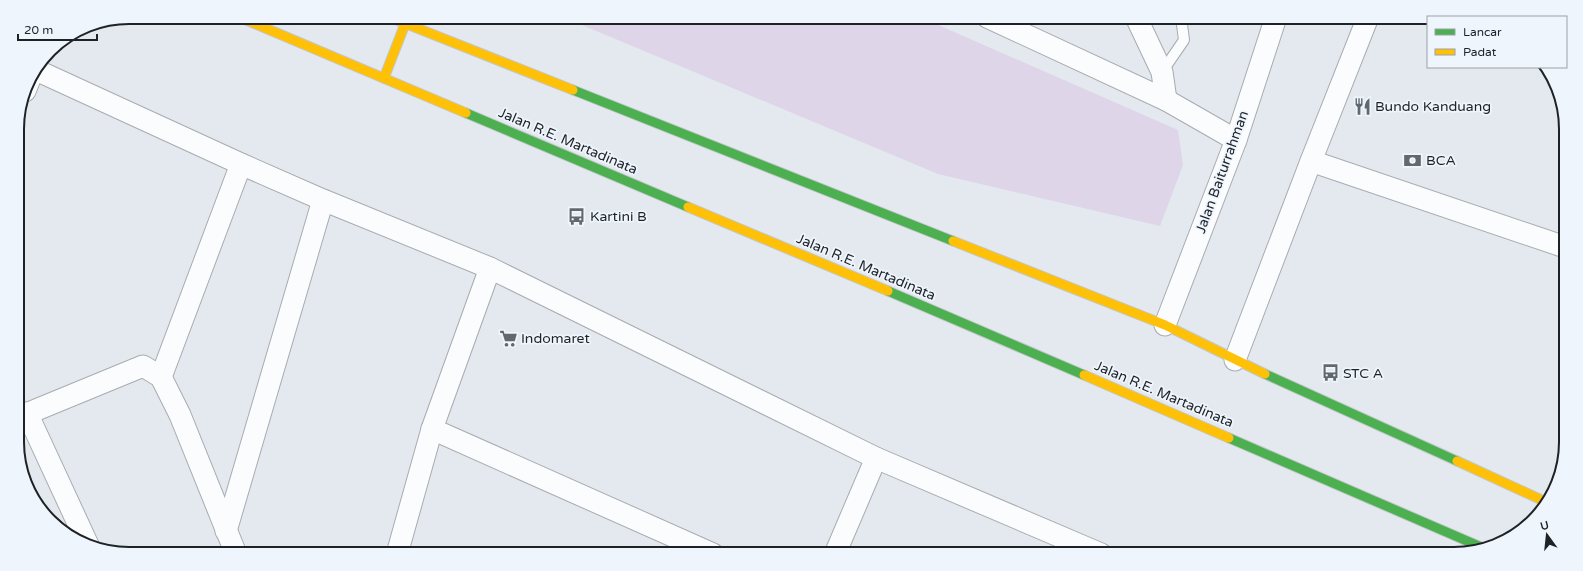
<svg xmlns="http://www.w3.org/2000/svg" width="1583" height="571" font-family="'Varela Round',sans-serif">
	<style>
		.green { fill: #ded5e9 }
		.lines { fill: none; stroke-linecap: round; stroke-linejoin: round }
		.lane-casing { stroke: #a8acb1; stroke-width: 12 }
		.street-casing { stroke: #a8acb1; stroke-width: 23 }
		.fast-casing { stroke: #c3c7ca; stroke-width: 11 }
		.slow-casing { stroke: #c3c7ca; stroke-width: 11 }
		.lane { stroke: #fbfcfd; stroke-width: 10 }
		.street { stroke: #fbfcfd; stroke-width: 21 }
		.fast { stroke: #4caf50; stroke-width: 9 }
		.slow { stroke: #ffc107; stroke-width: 9 }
		.labels { text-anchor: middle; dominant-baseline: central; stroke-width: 3.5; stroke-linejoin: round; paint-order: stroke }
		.poi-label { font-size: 14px; fill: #1e2227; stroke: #eef5fc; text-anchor: start }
		.street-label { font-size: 14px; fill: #1e2227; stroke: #eef5fc }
		.rim { fill: none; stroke: #1e2227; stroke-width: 2 }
	</style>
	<rect width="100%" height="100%" fill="#e3e9ef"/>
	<path class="green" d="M563,17H920L1178,130L1183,165L1160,226L938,174Z"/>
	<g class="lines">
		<defs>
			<path id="lane" d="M1162,72L1184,40L1181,17"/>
			<g id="street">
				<path d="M987,17L1166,100L1236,140"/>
				<path d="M1136,17L1162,72L1166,100"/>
				<path d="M36,70L241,164L323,200L490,268L876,458L1101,554"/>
				<path d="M25,91L31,76"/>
				<path d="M1311,161L1565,247"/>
				<path d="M1165,325L1236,140L1276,17"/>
				<path d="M1235,360L1311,161L1368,17"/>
				<path d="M161,377L241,164"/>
				<path d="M27,413L88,545"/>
				<path d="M19,417L143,366L161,377L180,415L236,554"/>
				<path d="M432,429L713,554"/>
				<path d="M226,531L323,200"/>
				<path d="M397,554L432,429L490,268"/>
				<path d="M835,554L876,458"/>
			</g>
			<g id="fast">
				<path d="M573,90L953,241"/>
				<path d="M466,113L688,207"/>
				<path d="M888,291L1084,375"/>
				<path d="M1265,374L1457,461"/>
				<path d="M1229,438L1481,547"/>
			</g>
			<g id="slow">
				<path d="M239,17L466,113"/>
				<path d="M389,17L573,90"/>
				<path d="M384,78L405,24"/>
				<path d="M688,207L888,291"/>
				<path d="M953,241L1165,325L1265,374"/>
				<path d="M1084,375L1229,438"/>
				<path d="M1457,461L1544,501"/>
			</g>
		</defs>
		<use href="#lane" class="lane-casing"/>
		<use href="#street" class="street-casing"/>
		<use href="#fast" class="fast-casing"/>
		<use href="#slow" class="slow-casing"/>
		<use href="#lane" class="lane"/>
		<use href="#street" class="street"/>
		<use href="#fast" class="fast"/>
		<use href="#slow" class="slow"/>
	</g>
	<defs>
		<symbol id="restaurant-bare" viewBox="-9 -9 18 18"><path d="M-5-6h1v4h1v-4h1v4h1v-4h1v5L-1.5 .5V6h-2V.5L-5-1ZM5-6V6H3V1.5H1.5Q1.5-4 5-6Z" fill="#63686d" stroke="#eef5fc" stroke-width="2.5" paint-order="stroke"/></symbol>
		<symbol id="bank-bare" viewBox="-9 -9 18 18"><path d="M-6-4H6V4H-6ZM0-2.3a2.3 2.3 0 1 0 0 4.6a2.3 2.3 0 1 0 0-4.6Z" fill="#63686d" stroke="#eef5fc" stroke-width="2.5" paint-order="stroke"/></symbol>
		<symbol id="bus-bare" viewBox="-9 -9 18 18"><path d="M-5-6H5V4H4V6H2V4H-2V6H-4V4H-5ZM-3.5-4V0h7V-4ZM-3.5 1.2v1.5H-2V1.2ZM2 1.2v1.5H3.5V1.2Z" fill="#63686d" stroke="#eef5fc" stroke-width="2.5" paint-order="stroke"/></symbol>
		<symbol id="supermarket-bare" viewBox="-9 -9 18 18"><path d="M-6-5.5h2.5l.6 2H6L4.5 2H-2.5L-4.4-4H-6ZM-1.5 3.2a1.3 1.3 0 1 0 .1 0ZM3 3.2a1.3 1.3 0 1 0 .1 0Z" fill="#63686d" stroke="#eef5fc" stroke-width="2.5" paint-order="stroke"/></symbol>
	</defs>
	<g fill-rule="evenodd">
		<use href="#restaurant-bare" x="1350" y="94" width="25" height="25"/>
		<use href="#bank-bare" x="1400" y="148" width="25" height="25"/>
		<use href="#bus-bare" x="564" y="204" width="25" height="25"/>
		<use href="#supermarket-bare" x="496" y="326" width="25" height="25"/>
		<use href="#bus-bare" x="1318" y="360" width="25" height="25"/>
	</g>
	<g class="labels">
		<g class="poi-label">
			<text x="1375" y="106">Bundo Kanduang</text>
			<text x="1426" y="160">BCA</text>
			<text x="590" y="216">Kartini B</text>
			<text x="521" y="338">Indomaret</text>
			<text x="1343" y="373">STC A</text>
		</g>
		<g class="street-label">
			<text transform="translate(568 141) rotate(23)">Jalan R.E. Martadinata</text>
			<text transform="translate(1222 172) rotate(-70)">Jalan Baiturrahman</text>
			<text transform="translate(866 267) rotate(23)">Jalan R.E. Martadinata</text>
			<text transform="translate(1164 394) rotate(23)">Jalan R.E. Martadinata</text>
		</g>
	</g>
	<path d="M0 0H1583V571H0ZM129 24H1454A105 105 0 0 1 1559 129V442A105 105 0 0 1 1454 547H129A105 105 0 0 1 24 442V129A105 105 0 0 1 129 24Z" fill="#eef5fc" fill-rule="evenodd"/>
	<path class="rim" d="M129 24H1454A105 105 0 0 1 1559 129V442A105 105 0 0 1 1454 547H129A105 105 0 0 1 24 442V129A105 105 0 0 1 129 24Z"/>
	<rect x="1427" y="16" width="140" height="52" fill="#eef5fc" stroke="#9ba1a7"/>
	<rect x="1435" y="29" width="20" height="6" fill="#4caf50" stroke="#9ba1a7"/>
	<text x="1463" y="36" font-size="12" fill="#1e2227">Lancar</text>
	<rect x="1435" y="49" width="20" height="6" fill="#ffc107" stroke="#9ba1a7"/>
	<text x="1463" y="56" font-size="12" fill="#1e2227">Padat</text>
	<g transform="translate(1547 535) rotate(345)" stroke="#eef5fc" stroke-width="3" paint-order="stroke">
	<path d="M0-3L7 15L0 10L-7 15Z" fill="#1e2227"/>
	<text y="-6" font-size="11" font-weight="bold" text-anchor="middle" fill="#1e2227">U</text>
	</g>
	<path d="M18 34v6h79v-6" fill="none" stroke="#1e2227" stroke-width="2"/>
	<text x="24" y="34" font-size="12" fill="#1e2227" stroke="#eef5fc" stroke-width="3" paint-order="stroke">20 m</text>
</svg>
